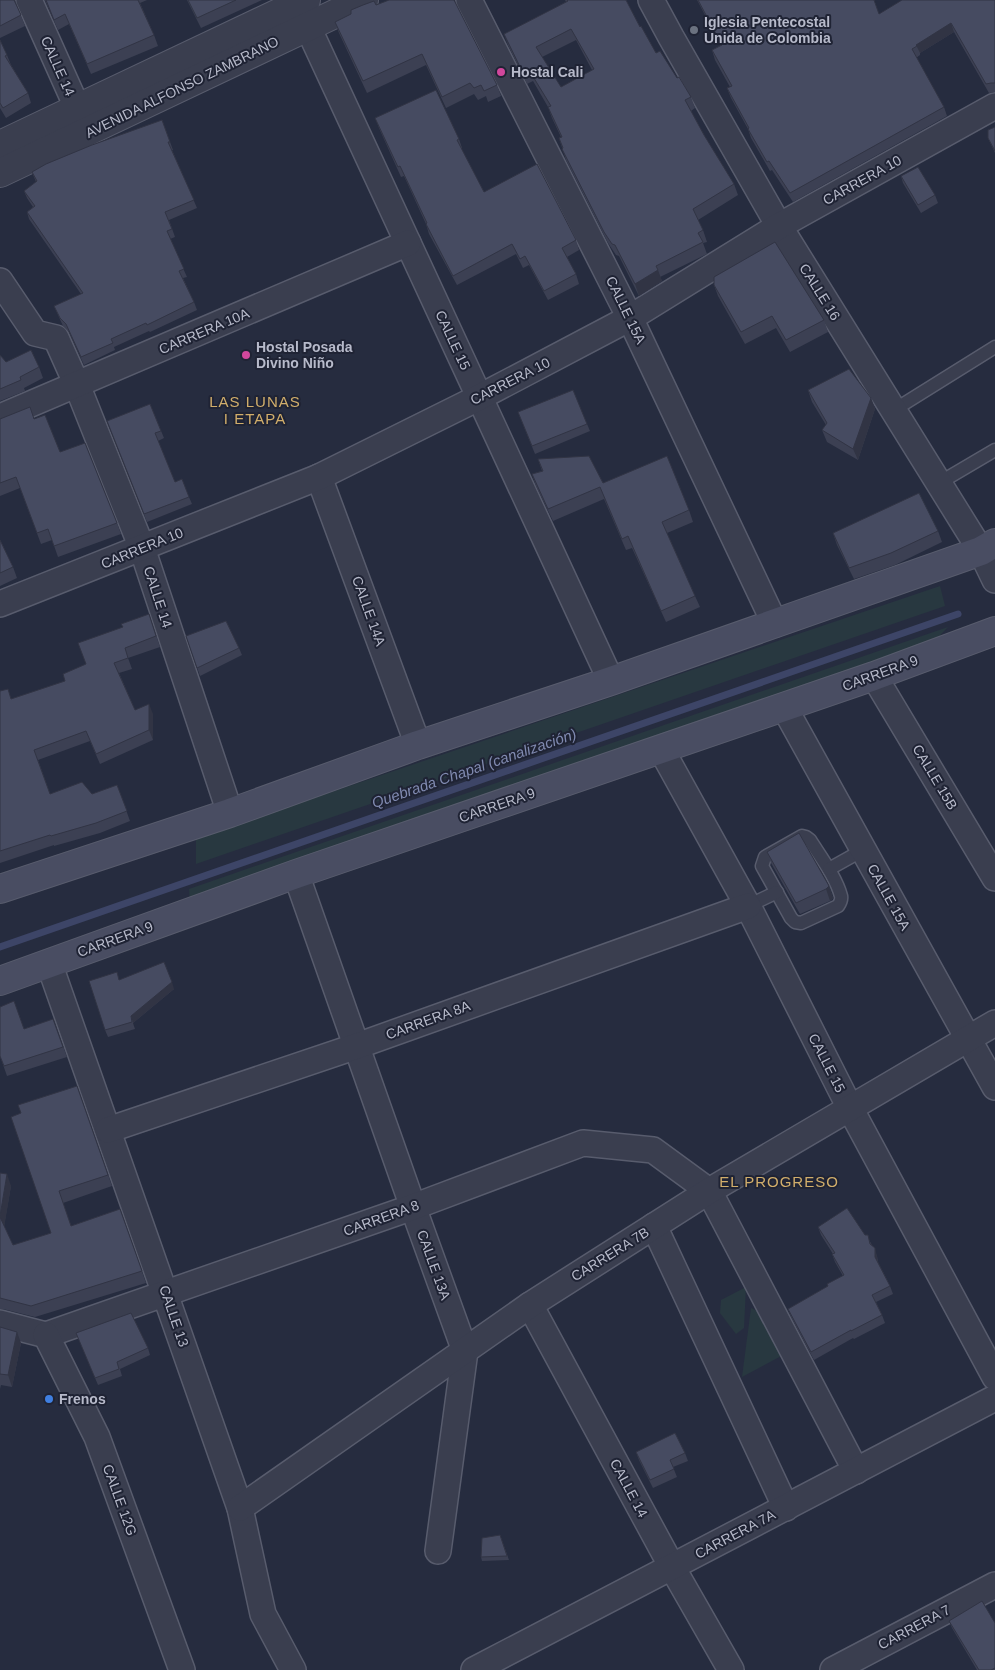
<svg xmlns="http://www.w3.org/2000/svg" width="995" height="1670" font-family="Helvetica,sans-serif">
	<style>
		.green { fill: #283840 }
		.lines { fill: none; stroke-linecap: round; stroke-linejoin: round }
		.stream { stroke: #3d4567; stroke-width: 7 }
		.service-casing { stroke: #585c6d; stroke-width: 15 }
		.minor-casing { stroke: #585c6d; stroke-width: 28 }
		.tertiary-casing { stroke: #585c6d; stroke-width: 30 }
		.secondary-casing { stroke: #585c6d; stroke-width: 30 }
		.service { stroke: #3a3e4f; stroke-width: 12 }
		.minor { stroke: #3a3e4f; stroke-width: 25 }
		.tertiary { stroke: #3a3e4f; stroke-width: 28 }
		.secondary { stroke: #494d62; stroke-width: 28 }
		.wall { fill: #3c4053; fill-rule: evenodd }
		.shaded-wall { fill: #313444 }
		.building { fill: #464b61; stroke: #313444; fill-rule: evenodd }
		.worship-dot { fill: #6b7280; stroke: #1f2334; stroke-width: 2 }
		.hotel-dot { fill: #d1479c; stroke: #1f2334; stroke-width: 2 }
		.shop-dot { fill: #3f7fe0; stroke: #1f2334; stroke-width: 2 }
		.labels { text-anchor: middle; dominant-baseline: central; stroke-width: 4; stroke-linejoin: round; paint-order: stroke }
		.poi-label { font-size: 14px; font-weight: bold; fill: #b7baca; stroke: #1f2334; text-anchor: start }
		.street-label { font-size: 14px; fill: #b7baca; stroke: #1f2334 }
		.neighbourhood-label { font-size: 15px; letter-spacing: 1px; fill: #d1ae6b; stroke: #1f2334 }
		.water-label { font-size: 15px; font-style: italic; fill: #808ab0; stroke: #1f2334 }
	</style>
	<rect width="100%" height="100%" fill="#262c3f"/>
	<g class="green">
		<path d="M940,586L945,606L196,864V838Z"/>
		<path d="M948,627L929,647L190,906L189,889Z"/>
		<path d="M746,1287L744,1328L736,1334L720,1313L721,1300Z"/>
		<path d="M751,1308L759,1312L785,1354L742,1377Z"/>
	</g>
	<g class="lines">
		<path class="stream" d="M0,947L958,614"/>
		<defs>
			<g id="service">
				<path d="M894,410L995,347"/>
				<path d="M939,483L995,450"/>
				<path d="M802,836L806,837L810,840C820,856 836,877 841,896C842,900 840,903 838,906L801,923L795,922L791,918L762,866L765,857Z"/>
				<path d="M829,869L863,850"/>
				<path d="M748,906L777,892"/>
			</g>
			<g id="minor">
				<path d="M29,0L85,125"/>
				<path d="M469,0L630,318L775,624"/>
				<path d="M651,0L671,37L779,226L981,551L995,580"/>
				<path d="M300,10L611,681"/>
				<path d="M0,281L35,333L56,338L77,385L142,548L230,813"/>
				<path d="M0,417L408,243"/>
				<path d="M319,477L418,745"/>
				<path d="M0,604L319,477L480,397L630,318L779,226L995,106"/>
				<path d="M874,676L995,878"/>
				<path d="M784,707L995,1087"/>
				<path d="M661,749L748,906L850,1108L995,1377"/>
				<path d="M296,874L413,1207L465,1351L438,1551"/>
				<path d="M49,963L240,1508L263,1614L293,1670"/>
				<path d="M108,1130L357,1046L748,906"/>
				<path d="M654,1226L786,1508"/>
				<path d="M530,1305L672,1567L731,1670"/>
				<path d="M0,1323L46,1335"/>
				<path d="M46,1335L413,1207L583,1143L653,1150L709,1191L856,1471"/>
				<path d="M46,1335L97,1437L182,1670"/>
				<path d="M240,1508L530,1305L709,1191L995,1023"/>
				<path d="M474,1670L995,1398"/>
				<path d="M833,1670L995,1585"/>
			</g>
			<g id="tertiary">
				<path d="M0,145L306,0"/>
				<path d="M0,173L364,0"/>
			</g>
			<g id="secondary">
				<path d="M0,889L230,813L418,745L611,681L981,551L995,543"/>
				<path d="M0,981L296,874L874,676L995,631"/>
			</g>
		</defs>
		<use href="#service" class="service-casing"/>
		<use href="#minor" class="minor-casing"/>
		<use href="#tertiary" class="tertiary-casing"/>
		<use href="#secondary" class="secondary-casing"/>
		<use href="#service" class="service"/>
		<use href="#minor" class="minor"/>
		<use href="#tertiary" class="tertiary"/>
		<use href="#secondary" class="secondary"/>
	</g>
	<g class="wall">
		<path d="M0,0H15L25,26L0,38Z"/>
		<path d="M45,0H147L140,3L154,35L158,46L91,74L69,24L58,30Z"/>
		<path d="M187,0H262L201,28Z"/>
		<path d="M565,0H626L640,27L656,53L691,97L695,108L691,111L704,135L734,184L738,195L698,220L703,230L707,242L703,243L707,254L660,277L662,281L639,296L619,256L616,255L608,243L566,160L559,138L561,137L552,118L548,107L533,81L527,84L508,45L504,34L566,2ZM576,40L592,70L561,87L542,57Z"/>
		<path d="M697,0H874L879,14L995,0V92L989,93L954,32L920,53V55L916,58L944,107L947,116L793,202L772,170L770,171L751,138L748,129L731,98L727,88L730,87L715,60L712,50L721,45Z"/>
		<path d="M376,5L497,85L501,96L488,102L486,96L478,100L474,94L446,108L426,65L367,93L339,33L335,22Z"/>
		<path d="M0,40L7,55L11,65L28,93L31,103L6,118L0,108Z"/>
		<path d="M375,118L459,139L462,148L461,149L484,192L576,240L579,250L567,257L576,274L579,284L548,300L529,265L523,268L516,254L457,285L429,234L426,224L404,176L401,177L379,128Z"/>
		<path d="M162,120L173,150H172L197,208L169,220L175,237L170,239L187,277L183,278L194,302L197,310L150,332L149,331L114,347L115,350L84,365L69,332L63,326L54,306L81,294L29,219L27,212L33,207L27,198L24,191L36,182L32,172Z"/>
		<path d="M995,127V153L988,138Z"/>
		<path d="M901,176L935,195L938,203L921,213L903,183Z"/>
		<path d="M714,285L824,320L828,332L790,352L776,328L745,344L718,296Z"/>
		<path d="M0,355L6,362L39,367L43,378L24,388L25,391L0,401Z"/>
		<path d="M808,390L871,398L875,409L858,460L827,442L822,430L826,425L812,402Z"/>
		<path d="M150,404L164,438L158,441L175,482L189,497L192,504L147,522L107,421Z"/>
		<path d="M518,412L587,424L590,431L535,454Z"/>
		<path d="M0,419H35L60,452L117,523L121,534L58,557L52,540L41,544L20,488L0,496Z"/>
		<path d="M538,459L603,483L689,510L693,522L667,533L695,596L700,607L666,622L632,548L626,550L604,499L553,521L536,486L532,474L542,471Z"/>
		<path d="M938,531L942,542L895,565L854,579L837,545L833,533Z"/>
		<path d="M0,540L13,567L17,578L0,586Z"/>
		<path d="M149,614L160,647L128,658L132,669L119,673L135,710L153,714V740L100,764L90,741L38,760L50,794H92L117,785L130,821L100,833L54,846V845L0,863V691L12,699L65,681L86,664L123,627Z"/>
		<path d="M186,636L239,648L242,655L200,676Z"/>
		<path d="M767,852L829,886L833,898L830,901L800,914L771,863Z"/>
		<path d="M120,980L174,989L133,1023L135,1029L108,1037L105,1030Z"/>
		<path d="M53,1019L67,1057L7,1076L0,1056L24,1029Z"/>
		<path d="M77,1086L112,1186L63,1203L71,1226L120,1209L146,1283L35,1317L3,1309H0V1173L11,1186L4,1226L13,1245L51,1233L21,1113Z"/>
		<path d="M818,1227L865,1235L871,1243L872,1246L877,1256L878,1262L890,1286L893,1294L876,1302L882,1315L885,1323L854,1339L853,1338L814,1360L791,1317L788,1309L828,1286L843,1276L835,1262L832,1254H833L821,1235Z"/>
		<path d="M0,1327L21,1343L12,1387L1,1385L0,1389Z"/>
		<path d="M79,1340L148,1348L150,1355L120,1369L122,1376L98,1385Z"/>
		<path d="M636,1452L685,1453L688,1461L673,1467L677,1477L653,1488L639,1460Z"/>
		<path d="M500,1535L509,1560L482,1561L481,1557Z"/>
		<path d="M949,1621L995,1623V1670H977L952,1628Z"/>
	</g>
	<g class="shaded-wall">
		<path d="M951,23L954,32L920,53L916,45Z"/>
		<path d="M658,270L662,281L639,296L635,284Z"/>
		<path d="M871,398L875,409L858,460L853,449Z"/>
		<path d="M149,704L153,714V740L149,730Z"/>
		<path d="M829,886L833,898L830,901L826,889Z"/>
		<path d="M172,982L174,989L133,1023L135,1029L131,1016Z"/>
		<path d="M7,1174L11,1186L4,1228L0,1217Z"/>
		<path d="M875,1248L877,1256L878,1265L875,1257Z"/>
		<path d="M17,1332L21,1343L12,1387L8,1375Z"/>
	</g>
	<g class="building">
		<path d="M0,0H14L21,15L0,26Z"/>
		<path d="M46,0H138L154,35L87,64L65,14L54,20Z"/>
		<path d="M188,0H236L197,18Z"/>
		<path d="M389,0H454L497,85L484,91L481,85L474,88L470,83L442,97L422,54L363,81L335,22L351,14V10L363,5L374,1L376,5Z"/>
		<path d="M567,0H626L640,27L641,26L656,53L660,51L677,78L679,77L691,97L685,100L704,135L734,184L693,209L703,230L698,233L703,242L656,266L658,270L635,284L615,245L612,244L604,232L562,149L563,148L559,138L562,137L548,107L551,106L529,70L523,73L504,34L568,1ZM571,29L594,69L561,87L536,47Z"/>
		<path d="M698,0H874L879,14L902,0H995V83H991L986,84L951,23L916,45L917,46L912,49L944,107L790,193L769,161L767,162L748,129L749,128L727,88L732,86L712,50L722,45Z"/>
		<path d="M0,40L7,55L5,56L28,93L3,108L0,103Z"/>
		<path d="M436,90L459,139L457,140L484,192L537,164L576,240L562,248L576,274L544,291L525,256L520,259L512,244L453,276L426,224L427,223L400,166L398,167L375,118Z"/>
		<path d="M162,120L170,142H168L194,200L165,212L172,229L167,231L184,269L179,271L194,302L147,325L146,323L111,339L113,343L81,357L66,324L60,318L54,306L83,293L27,212L35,206L24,191L37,181L32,172L46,164L92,145Z"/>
		<path d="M995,127V151L988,138V130Z"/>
		<path d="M918,167L935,195L918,205L901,176Z"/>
		<path d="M775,242L824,320L786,340L772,316L741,332L714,285V277Z"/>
		<path d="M31,350L39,367L20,377L21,380L0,389V355L6,362Z"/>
		<path d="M849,369L871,398L853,449L822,430L827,423L808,390Z"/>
		<path d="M573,390L587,424L532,446L518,412Z"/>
		<path d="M150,404L161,431L155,433L175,482L182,479L189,497L144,514L107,421Z"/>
		<path d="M30,407L34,419L45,415L60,452L85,443L117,523L54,546L48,529L37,533L16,477L0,483V419Z"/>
		<path d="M589,456L603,483L667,456L689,510L662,522L695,596L661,611L628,536L622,539L600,487L548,509L532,474L543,471L538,459Z"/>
		<path d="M919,493L938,531L891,553L849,568L833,533Z"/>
		<path d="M0,540L13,567L0,573Z"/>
		<path d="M149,614L156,636L125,648L128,658L114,663L135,710L149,704V730L96,754L86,731L34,750L50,794L82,782L92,794L117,785L127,811L96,823L51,836L50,835L0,851V691L8,689L11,699L65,681L63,674L86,664L78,643L123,627L121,624Z"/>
		<path d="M226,621L239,648L197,668L186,636Z"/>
		<path d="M799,833L829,886L826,889L796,903L767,852Z"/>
		<path d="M164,962L172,982L131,1016L132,1022L105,1030L89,981L117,972L119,980Z"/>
		<path d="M14,1001L24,1029L53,1019L63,1047L4,1066L0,1056V1007Z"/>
		<path d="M77,1086L108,1175L59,1191L71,1226L120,1209L142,1271L31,1306L0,1298V1217L13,1245L51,1233L11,1117L21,1113L18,1105Z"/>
		<path d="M0,1173L7,1174L0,1216Z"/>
		<path d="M847,1208L865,1235H868L870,1244L875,1248V1257L890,1286L872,1295L882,1315L851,1331V1330L811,1352L788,1309L828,1286L827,1284L844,1275L832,1254L835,1253L818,1227Z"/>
		<path d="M131,1313L148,1348L117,1362L119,1369L95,1378L76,1333Z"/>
		<path d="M0,1327L17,1332L8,1375L0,1374Z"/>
		<path d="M675,1433L685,1453L670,1460L674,1469L650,1480L636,1452Z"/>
		<path d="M500,1535L507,1556L481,1557L482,1538Z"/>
		<path d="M982,1601L995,1623V1668L991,1670H979L949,1621Z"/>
	</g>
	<circle class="worship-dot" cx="694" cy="30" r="5"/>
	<g class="hotel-dot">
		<circle cx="501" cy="72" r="5"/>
		<circle cx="246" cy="355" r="5"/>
	</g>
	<circle class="shop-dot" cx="49" cy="1399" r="5"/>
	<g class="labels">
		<g class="poi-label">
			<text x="704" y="22">Iglesia Pentecostal<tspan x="704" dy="16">Unida de Colombia</tspan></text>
			<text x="511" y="72">Hostal Cali</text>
			<text x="256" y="347">Hostal Posada<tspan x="256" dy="16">Divino Niño</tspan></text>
			<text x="59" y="1399">Frenos</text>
		</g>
		<g class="street-label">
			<text transform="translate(58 66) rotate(66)">CALLE 14</text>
			<text transform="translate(182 87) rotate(-26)">AVENIDA ALFONSO ZAMBRANO</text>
			<text transform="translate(862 180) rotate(-29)">CARRERA 10</text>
			<text transform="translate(820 292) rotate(58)">CALLE 16</text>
			<text transform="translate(626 310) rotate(64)">CALLE 15A</text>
			<text transform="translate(204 331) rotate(-23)">CARRERA 10A</text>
			<text transform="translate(453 340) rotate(65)">CALLE 15</text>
			<text transform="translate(510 381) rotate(-27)">CARRERA 10</text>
			<text transform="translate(142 548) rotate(-22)">CARRERA 10</text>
			<text transform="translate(158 597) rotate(72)">CALLE 14</text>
			<text transform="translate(369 611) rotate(70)">CALLE 14A</text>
			<text transform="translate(880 673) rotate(-20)">CARRERA 9</text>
			<text transform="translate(935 777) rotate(59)">CALLE 15B</text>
			<text transform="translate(497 805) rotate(-19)">CARRERA 9</text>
			<text transform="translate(889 897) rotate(61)">CALLE 15A</text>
			<text transform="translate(115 939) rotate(-20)">CARRERA 9</text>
			<text transform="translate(428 1020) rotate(-20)">CARRERA 8A</text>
			<text transform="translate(827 1063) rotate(63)">CALLE 15</text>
			<text transform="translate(381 1218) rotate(-20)">CARRERA 8</text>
			<text transform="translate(610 1254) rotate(-32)">CARRERA 7B</text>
			<text transform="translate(434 1265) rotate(70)">CALLE 13A</text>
			<text transform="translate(174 1316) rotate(71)">CALLE 13</text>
			<text transform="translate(629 1488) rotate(62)">CALLE 14</text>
			<text transform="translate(120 1500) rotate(70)">CALLE 12G</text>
			<text transform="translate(735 1534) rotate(-28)">CARRERA 7A</text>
			<text transform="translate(914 1627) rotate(-28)">CARRERA 7</text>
		</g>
		<g class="neighbourhood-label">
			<text x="255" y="401">LAS LUNAS<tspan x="255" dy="17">I ETAPA</tspan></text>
			<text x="779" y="1181">EL PROGRESO</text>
		</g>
		<g class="water-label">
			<text transform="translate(474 768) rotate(-19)">Quebrada Chapal (canalización)</text>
		</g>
	</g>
</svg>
